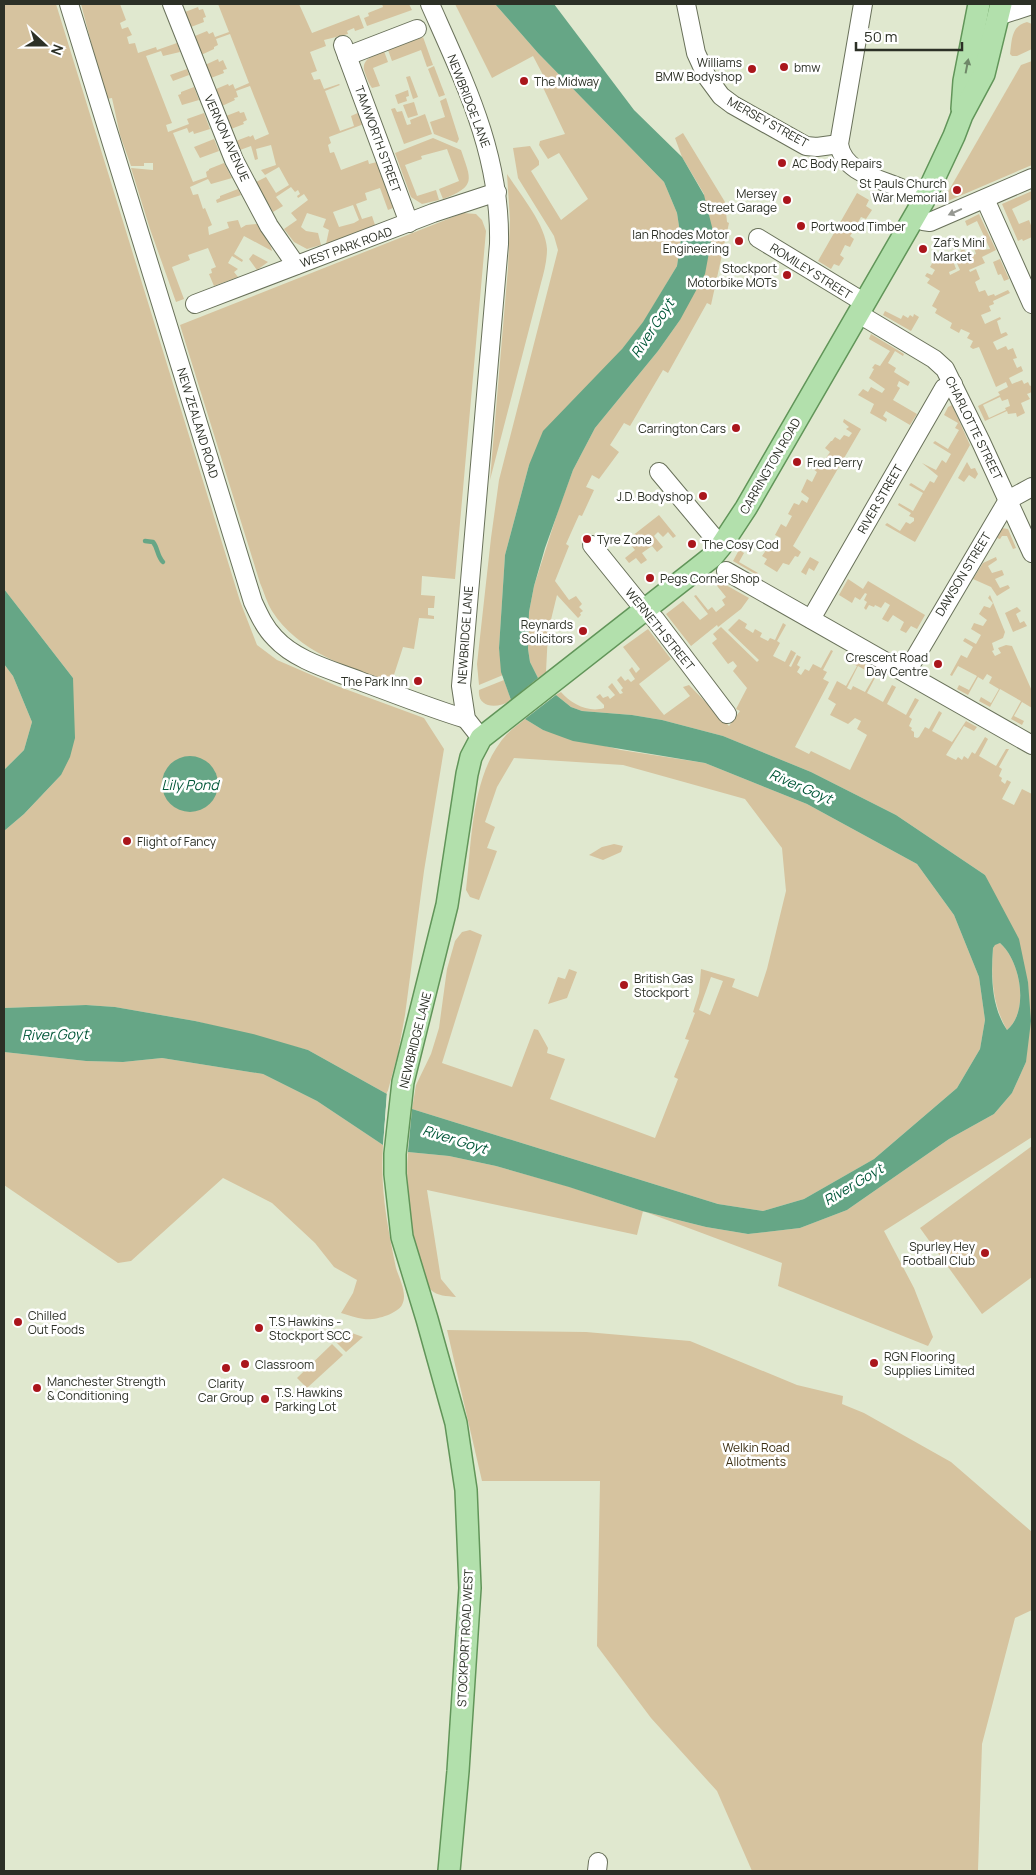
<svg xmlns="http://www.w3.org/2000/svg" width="1036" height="1875" font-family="Manrope,sans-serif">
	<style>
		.green { fill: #d6c39f; fill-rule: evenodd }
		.water { fill: #66a686; fill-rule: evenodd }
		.pier { fill: #e0e8cf }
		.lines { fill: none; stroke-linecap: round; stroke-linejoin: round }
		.stream { stroke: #66a686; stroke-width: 4.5 }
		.minor-casing { stroke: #69715a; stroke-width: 20 }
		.major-casing { stroke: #619559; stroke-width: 24 }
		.minor { stroke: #fff; stroke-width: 18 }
		.major { stroke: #b2e0ac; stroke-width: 21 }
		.oneway { fill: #6f8869 }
		.oneway2 { fill: #969892 }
		.poi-dot { fill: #aa161c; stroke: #fff; stroke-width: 2 }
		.labels { text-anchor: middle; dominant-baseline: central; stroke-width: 5; stroke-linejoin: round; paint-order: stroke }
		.poi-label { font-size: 12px; fill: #2c3026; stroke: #fff; text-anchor: start }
		.street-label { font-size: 12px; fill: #2c3026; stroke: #fff }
		.park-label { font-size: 12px; fill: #3a2e13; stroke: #fff }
		.water-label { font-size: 14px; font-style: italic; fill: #005738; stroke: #fff }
	</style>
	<rect width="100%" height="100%" fill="#e0e8cf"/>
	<g class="green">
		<path d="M4,4H56L240,601L257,645L277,660L337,686L424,718L444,749L424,871L405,1015L398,1053L387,1094L308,1050L195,1021L115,1007L86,1005L4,1008V831L24,814L61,775L73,678L4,589Z"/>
		<path d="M81,4H120L126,20L120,23L122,29L128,27L132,35L127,37L129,44L135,43L138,53L156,47L157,50L177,43L180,52L163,56L161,51L146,56L172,123L166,125L168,132L189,124L187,119L204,113L210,129L194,134L193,131L189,133L187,128L173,133L193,182L207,177L206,172L209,170V169L224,163L232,178L211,184L208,179L190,187L193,195L198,194L203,209L205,208L212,225L208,227L209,235L229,228L227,222L238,220L241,228L246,225L257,224L271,247L272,251L244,236L234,254L243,260L242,262L232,256L228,263L238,269L234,272L238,277L214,286L209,274L212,273L211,269L216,267L208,248L188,255L190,260L172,267L184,299L176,302L150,229L131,168L153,170V163H144V166H131L120,135L112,98L106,99Z"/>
		<path d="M218,4H299L312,33L359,15L364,28L355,31L354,28L347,31L348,34L324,40L326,46L310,52L317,71L311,73L314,80L320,79L324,89L339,84L340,85L325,91L340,131L354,126L351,116L360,112L364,124L329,137L331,143L328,145L330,153L334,152L341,170L368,160L369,164L377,162L393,208L388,210L380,188L365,193L367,200L356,204L362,219L372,216L375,225L326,244L329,230L323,227L326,219L307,213L301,227L306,231L318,233L321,245L307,249L294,242L284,229L297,220L291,213L308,200L304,194L298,198L297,196L300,194L298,190L295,192L291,187L276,197L283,206L273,212L256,182L266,177L276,193L289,185L279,167L265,175L261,170L276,165L271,145L256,149L258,159L255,160L251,146L240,150L236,141L249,136L250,137L253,135L255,140L269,134L250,86L236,91L238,97L234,98L235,100L222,106L216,89L228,84L229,86L233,84L235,89L249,83L230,34L216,39L218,45L214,47V49L201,55L195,36L207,31L209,34L213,32L215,37L229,32ZM353,205L359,220L354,223L339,227L333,212Z"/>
		<path d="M382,4H409L412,10L367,26L364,18L369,16L368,13L383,7Z"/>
		<path d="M455,4H495L538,53L664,182L677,213L681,239L677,266L643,323L529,465L505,555L499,648L503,675L479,685L477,664L491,538L499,480L558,250L554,236L518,178L513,148L530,146L539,161V165L531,171L561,220L588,199L559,153L548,159L539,145L540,141L565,134L539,79L543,75L533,56L492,78Z"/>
		<path d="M198,7L199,10L203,9L206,17L203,18L204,22L191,27L185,12Z"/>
		<path d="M1027,22L1032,24V49L1017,56H1012L1010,54C1012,40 1011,26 1027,22Z"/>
		<path d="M423,37L433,65L427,67L421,50L392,61L388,50Z"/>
		<path d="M384,51L388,62L373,68L380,86L372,88C369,84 367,79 365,73C360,59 373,56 384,51Z"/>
		<path d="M218,59L219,62L223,60L227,69L223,70L224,73L211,78L205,65Z"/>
		<path d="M1032,61V165L941,204L1021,65Z"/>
		<path d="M434,66L445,95L439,97L428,69Z"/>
		<path d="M187,69L189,75L173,81L170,75Z"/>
		<path d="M410,76L418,97L413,99L406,77Z"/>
		<path d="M194,87L199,100L182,105L178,95L181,94V92Z"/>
		<path d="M408,90L409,96L406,97L407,101L398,104L395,95Z"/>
		<path d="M446,98L459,139L457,143L434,134L430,122L445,117L440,101Z"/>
		<path d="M414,102L418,115L408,118L403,105Z"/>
		<path d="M395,108L397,112L402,111L407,125L411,124L410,120L425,114L432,134L404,144L391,109Z"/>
		<path d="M239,111L240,113L244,112L247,120L243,122L244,124L231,129L226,116Z"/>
		<path d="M683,133L725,202L727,222L729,223L711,305L707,303L668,373L663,370L630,426L624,423L610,445L619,452L599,479L592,475L586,487L594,490L582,516L579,515L566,544L569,546L555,581L569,600L576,596L582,604L579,607L583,611L580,613L581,615L578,618L557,595L548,632L546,672L538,678L530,662L528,649L529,612L534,586L559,508L573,470L595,428L658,351L680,320L704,194L682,157L675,138Z"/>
		<path d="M433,138L461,150C471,180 477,186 443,199L439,189L459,181L447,149L421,156L422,159L405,165L417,196L436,190L439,200L422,204L411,197L395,153Z"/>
		<path d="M214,139L219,151L200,158L194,147Z"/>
		<path d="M507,174C520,194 546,225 547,249C547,261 544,272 541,283L490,480L508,268L510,220Z"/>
		<path d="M238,189L241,195L217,203L216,200L220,198V196Z"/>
		<path d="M1032,191V199L1012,209L1019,224L1029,220L1032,228V237L1023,241L1022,239L1018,241L1002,204Z"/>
		<path d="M857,193L869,200L866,206L872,210L866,219L861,217L856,226L861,229L858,233L854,230L850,236L854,239L850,247L845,245L840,255L844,258L839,266L834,264L831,269L818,261Z"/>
		<path d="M463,213L476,214L482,220L486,231L455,579L422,576L421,595L435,596L434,608H428V615L434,616V619L419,618L414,649L403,647L391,684C348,667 298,652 272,611C267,603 264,592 260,583L180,325Z"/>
		<path d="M979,214L996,250L982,257L985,263L969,270L970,272L976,269L980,279L975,282L979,292L985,290L988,296L994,294L995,296L1008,290L1010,293L993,301L994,304L989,306L991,311L981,315L985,324L1000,317L1001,319L997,321L1001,334L1006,332L1008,335L993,342L997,350L1006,346L1008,350L1013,348L1017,358L1013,359L1017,368L1021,366L1023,371L1009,378L1012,384L1022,380L1024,384L1028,382L1030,386L1032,385L1031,389L1032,392L1027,394L1030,399L1021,403L1025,413L1017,417L1016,413L1008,414L1007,411L985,421L978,406L1000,395L998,392L1008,387L1006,382L996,387L979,347L973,349L970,347L973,341L967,338L970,333L961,329L959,333L950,328L952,323L935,313L937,309L932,306L940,291L927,283L930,279L925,276L927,273L932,275L935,270L930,267L934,260L944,256L946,261L952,258L956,269L949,272L950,275L960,270L955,259L960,257L958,252L964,249L968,257L976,254L973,245L978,244L982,250L990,249L977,221L967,226L965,221ZM1000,397L1002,401L1008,399L1010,406L1005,408L1006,410L989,418L983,405Z"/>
		<path d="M253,254L268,262L257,270L249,259Z"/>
		<path d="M1000,259L1009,279L1004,281L1001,274L998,275L993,262Z"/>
		<path d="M885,311L901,319L903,315L908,318L910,315L913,317L914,314L919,317L911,331L883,315Z"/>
		<path d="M871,334L904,354L903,356L895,351L888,363L896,368L894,372L910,382L908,386L899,381L897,386L900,388L893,400L917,414L910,425L886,411L883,416L887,419L886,422L870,413L874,404L858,395L863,389L868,392L871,387L882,393L885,389L869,378L874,369L872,368L875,364L880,366L890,351L869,339Z"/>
		<path d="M952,405L970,445L915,542L885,525L887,523L900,531L906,522L910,524L914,521V518L909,516L911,513L898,505L899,503L913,511L923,493L909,485L911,483L924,491L930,481L934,483L938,476L922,463L936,470L942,460L946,463L951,454L933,443L935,441L948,449L959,430L955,428L958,423L944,415L948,407Z"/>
		<path d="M844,419L861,429L793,546L801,552L798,557L795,556L789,565L783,563L777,572L764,564L767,559L762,556L769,546L775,549L781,538L775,535L781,524L786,527L792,516L788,514L794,503L799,505L802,500L807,503L809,498L801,492L807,479L812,482L817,472L813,469L819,458L824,461L830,452L825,448L831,441H832L835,437L840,440L844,435L849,437L852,433L846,429L849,427L843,422Z"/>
		<path d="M967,462L971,469L975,468L978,474L975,479L969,475L964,482L958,478Z"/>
		<path d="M659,515L676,536L673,538L668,532L663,537L658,532L654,536L663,547L657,552L652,546L642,553L647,560L641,564L636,558L629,563L625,558L635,550L627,540Z"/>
		<path d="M1002,528L1008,529L1016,548L1013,549L1007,536H1002L1000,539L997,538Z"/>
		<path d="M739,550L744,553L739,562L758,573L757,575L733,561Z"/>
		<path d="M810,557L819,562L814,571L809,568L806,575L801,572Z"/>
		<path d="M996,557L997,560L988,566L992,573L1002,570L1004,575L995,579L1000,588L1008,585L1010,588L997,596L991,587L973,579L983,563Z"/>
		<path d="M848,579L863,589L868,581L925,615L917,629L911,626L906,633L900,630L904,622L893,615L888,622L882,619L890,605L885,602L881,608L875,605L874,607L869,605L866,610L864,608L867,602L864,600L867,594L865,593L860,600L855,597L852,603L839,595Z"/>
		<path d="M717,580L749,598L741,609L718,627L717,625L691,646L666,614L683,601L700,620L708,614L694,596L696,595L708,610L712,607L716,612L725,605L722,600L726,597L714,582Z"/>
		<path d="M990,595L1005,632L1003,638L992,643L994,650L992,651L995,656L1001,653L998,648L1006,645L1012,646L1032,691V708L1022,702L1014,716L1024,721L1022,725L1011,719L1021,701L1000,689L990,707L979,701L981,697L991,703L999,689L989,683L992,677L987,674L983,680L978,677L968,695L957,689L959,685L969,690L977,676L958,666L952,676L950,675L961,655L967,658L973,647L963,641L965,638L976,644L981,635L971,629L974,623L983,626L987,620L979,614L984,606L990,608L993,603L988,598Z"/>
		<path d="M1017,607L1021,611L1016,614L1020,623L1024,621L1027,626L1013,632L1005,613Z"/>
		<path d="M739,619L747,624L745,628L753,633L755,629L762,633L760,637L768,641L770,638L775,640L783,623L786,625L777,641L780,643L773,656L785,662L791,650L796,653L789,666L791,667L797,655L801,657L797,665L800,667L797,672L801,675L805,669L809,671L813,664L821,668L831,650L833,651L823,670L827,672L823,679L829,682L795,747L809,754L811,751L850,770L867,735L857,729L861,721L855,718L848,724L830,715L836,704L828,699L837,681L846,686L857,666L848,661L851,656L869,667L867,671L858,666L847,688L851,690L853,686L865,692L875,675L876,676L867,693L883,702L892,685L896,687L887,704L906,715L915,698L919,700L909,717L912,719L909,726L912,728L911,730L914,732V737L917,738L919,737L925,727L929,729L939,711L942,713L932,731L952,742L966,721L977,727L974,731L964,726L946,755L956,760L958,757L962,760L964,756L968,759L972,752L975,754L985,737L988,739L979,756L996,766L1006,749H1009L999,767L1002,769L999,776L1002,778L1001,781L1005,784L1007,780L1011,782L1002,799L1014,805L1022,789L1032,794V1137L884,1231L914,1288L933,1337L928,1346L778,1286L782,1263L643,1211L637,1235L427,1190L441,1279L456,1297C447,1296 437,1296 431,1290C426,1285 424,1276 422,1269C410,1232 405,1191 408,1152L449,1156L496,1166L567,1186L642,1211L706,1227L748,1234L800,1228L847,1210L949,1139L994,1114L1012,1093L1026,1062L1028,982L985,875L896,815L811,772L723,736L662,720L632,715L582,711L571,707L556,695L561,692C571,704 589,713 604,708V705L596,697L600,694L603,698L608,696L610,699L615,695L608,687L612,683L620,694L623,693L621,690L623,688L617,680L621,676L625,681L628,679L631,682L635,679L629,670L632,667L636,673L640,669L623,647L648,629L671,659L639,684L664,715L690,696L683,687L689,685L729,726L740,711L736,709L747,688L733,671L737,666L733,661L728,664L712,643L717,639L713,634L721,627L757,662L759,660L728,630Z"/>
		<path d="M4,664L13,676L32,722L24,750L4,770Z"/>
		<path d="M504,680L511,700C499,709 477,709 479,690Z"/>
		<path d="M525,719L543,730L621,750L705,763L807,804L917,864L954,915L979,977L985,1020L980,1049L957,1088L874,1159L804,1199L763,1211L718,1204L412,1109L416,1085L431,1054L439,1028L447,969L455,941L462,932L470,930L482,935L442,1063L512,1087L534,1029L538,1030L548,1048L547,1053L565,1059L550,1099L655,1138L678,1079L674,1077L689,1040L685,1039L695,1013L693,1012L699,993L701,969L735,979L732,987L758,997L767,969L786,891L782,848L745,799L623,765L514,758L497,787L485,822L495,827L487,848L497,851L479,900L470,897L466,890C472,840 471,773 507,734C513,728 519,724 525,719ZM711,977L723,981L710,1015L699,1010Z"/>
		<path d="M614,844L623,846L621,852L603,860L589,855L602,847Z"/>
		<path d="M1000,943C1020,960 1030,1011 1007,1030C992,1004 991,977 993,948L995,944Z"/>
		<path d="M569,969L577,972L567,998L548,1004L558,977L565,979Z"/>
		<path d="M4,1052L86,1061L123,1062L162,1058L263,1074L317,1101L383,1145C380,1189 387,1224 396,1268C399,1278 408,1294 402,1305C397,1314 374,1321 364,1319C356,1318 349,1315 341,1313L353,1293L357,1280L334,1267L315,1243L272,1203L223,1178L131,1261L118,1263L4,1185Z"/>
		<path d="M1032,1146V1277L982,1314L920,1228Z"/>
		<path d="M338,1328L363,1337L346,1352L335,1341L340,1337L334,1331Z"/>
		<path d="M447,1330L586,1332L690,1341L797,1385L843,1396L842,1404L864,1413L951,1462L1032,1532V1610L1015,1618L982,1744L978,1871H752L717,1791L651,1718L597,1646L600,1481H482Z"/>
		<path d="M332,1344L343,1355L307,1388L297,1378Z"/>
	</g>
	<g class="water">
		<path d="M495,4H554L634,110L682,157L704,195L713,231L705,274L680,320L658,351L595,428L573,470L545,548L534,586L529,612L528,649L530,662L538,678L511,700L501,672L499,648L505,555L529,465L543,431L622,349L643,322L677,266L681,239L677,213L664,182L538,53Z"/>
		<path d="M4,589L73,678L75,738L70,757L61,775L24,814L4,831V770L24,750L32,722L13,676L4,664Z"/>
		<path d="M556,695L571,707L582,711L632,715L662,720L723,736L811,772L896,815L985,875L1019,939L1028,982L1031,1021L1026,1062L1012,1093L994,1114L949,1139L847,1210L800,1228L748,1234L706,1227L642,1211L569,1187L496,1166L449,1156L408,1152L412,1109L718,1204L763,1211L804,1199L874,1159L957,1088L980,1049L985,1020L979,977L954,915L917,864L807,804L705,763L573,741L543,730L525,719ZM1000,943C1020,960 1030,1011 1007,1030C991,1006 991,976 993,948L995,945Z"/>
		<circle cx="190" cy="784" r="28"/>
		<path d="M86,1005L115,1007L195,1021L253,1034L308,1050L387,1094L383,1145L317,1101L263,1074L162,1058L123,1062L86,1061L4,1052V1008Z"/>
	</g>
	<path class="pier" d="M387,1091L389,1094L385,1145L383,1147Z"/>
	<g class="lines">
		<path class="stream" d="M145,541L153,542C158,548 157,556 163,562"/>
		<defs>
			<g id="minor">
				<path d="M69,4L253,602C259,615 265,628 275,638C296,661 332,670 360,681C395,694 430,708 466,719"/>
				<path d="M172,4L234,160L269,226L296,265"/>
				<path d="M430,4C465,83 501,155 499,244L461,686L466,719L481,738"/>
				<path d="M686,4L696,53L707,77L721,96L733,105L806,146L817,147L839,144"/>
				<path d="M863,4L839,144C843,173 881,179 903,189C910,192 917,196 924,200"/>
				<path d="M998,16L1032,5"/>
				<path d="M343,45L409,223"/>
				<path d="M347,56L417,29"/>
				<path d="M985,199L1032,304"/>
				<path d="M915,217L923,221L930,222L1032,178"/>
				<path d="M758,238L865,303"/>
				<path d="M195,304L433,213L497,192"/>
				<path d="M859,314L934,359L945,369L981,442L1032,553"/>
				<path d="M659,472L721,546"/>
				<path d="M592,545L638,602L655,619L727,714"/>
				<path d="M726,571L1032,745"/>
				<path d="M811,619L944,388L953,384"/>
				<path d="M906,673L1008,500L1032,487"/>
				<path d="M597,1871L598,1862"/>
			</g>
			<g id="major">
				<path d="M962,109L964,81L979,4"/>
				<path d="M449,1871L458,1771L470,1588L466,1490L456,1423L427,1319L402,1237L395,1174V1154L403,1082L447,905L467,774L471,757L481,738L693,572L712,557L721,546L746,508L924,200L954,136L962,115L984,74L1001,4"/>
			</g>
		</defs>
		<use href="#minor" class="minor-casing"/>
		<use href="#major" class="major-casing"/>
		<use href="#minor" class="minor"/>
		<use href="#major" class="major"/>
	</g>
	<defs><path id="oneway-solid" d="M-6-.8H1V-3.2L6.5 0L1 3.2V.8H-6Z" transform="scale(1.25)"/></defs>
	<use class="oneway" href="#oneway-solid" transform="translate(967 66) rotate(-79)"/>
	<use class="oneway2" href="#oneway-solid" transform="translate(955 212) rotate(156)"/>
	<g class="poi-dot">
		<circle cx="784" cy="67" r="5"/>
		<circle cx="752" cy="69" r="5"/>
		<circle cx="524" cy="81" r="5"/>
		<circle cx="782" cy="163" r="5"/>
		<circle cx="957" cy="190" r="5"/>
		<circle cx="787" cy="200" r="5"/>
		<circle cx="801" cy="226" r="5"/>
		<circle cx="739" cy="241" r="5"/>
		<circle cx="923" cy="249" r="5"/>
		<circle cx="787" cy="275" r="5"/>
		<circle cx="736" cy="428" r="5"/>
		<circle cx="797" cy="462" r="5"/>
		<circle cx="703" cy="496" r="5"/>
		<circle cx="587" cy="539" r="5"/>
		<circle cx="692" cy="544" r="5"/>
		<circle cx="650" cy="578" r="5"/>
		<circle cx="583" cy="631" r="5"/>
		<circle cx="938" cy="664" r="5"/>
		<circle cx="418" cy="681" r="5"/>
		<circle cx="127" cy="841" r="5"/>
		<circle cx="624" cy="985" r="5"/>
		<circle cx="985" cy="1253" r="5"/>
		<circle cx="18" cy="1322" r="5"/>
		<circle cx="259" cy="1328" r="5"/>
		<circle cx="874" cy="1363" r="5"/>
		<circle cx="245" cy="1364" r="5"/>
		<circle cx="226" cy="1368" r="5"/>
		<circle cx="37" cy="1388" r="5"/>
		<circle cx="265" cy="1399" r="5"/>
	</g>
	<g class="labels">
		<g class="poi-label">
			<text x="742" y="62" text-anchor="end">Williams<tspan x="742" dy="14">BMW Bodyshop</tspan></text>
			<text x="794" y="67">bmw</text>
			<text x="534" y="81">The Midway</text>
			<text x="792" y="163">AC Body Repairs</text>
			<text x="947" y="183" text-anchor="end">St Pauls Church<tspan x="947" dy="14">War Memorial</tspan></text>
			<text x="777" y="193" text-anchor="end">Mersey<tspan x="777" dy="14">Street Garage</tspan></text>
			<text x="811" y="226">Portwood Timber</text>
			<text x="729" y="234" text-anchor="end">Ian Rhodes Motor<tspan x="729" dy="14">Engineering</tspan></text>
			<text x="933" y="242">Zaf's Mini<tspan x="933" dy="14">Market</tspan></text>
			<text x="777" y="268" text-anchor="end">Stockport<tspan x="777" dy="14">Motorbike MOTs</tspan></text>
			<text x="726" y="428" text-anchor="end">Carrington Cars</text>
			<text x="807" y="462">Fred Perry</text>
			<text x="693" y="496" text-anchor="end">J.D. Bodyshop</text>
			<text x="597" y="539">Tyre Zone</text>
			<text x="702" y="544">The Cosy Cod</text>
			<text x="660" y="578">Pegs Corner Shop</text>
			<text x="573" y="624" text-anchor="end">Reynards<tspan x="573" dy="14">Solicitors</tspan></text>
			<text x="928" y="657" text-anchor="end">Crescent Road<tspan x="928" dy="14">Day Centre</tspan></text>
			<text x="408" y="681" text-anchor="end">The Park Inn</text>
			<text x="137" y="841">Flight of Fancy</text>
			<text x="634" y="978">British Gas<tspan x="634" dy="14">Stockport</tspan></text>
			<text x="975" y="1246" text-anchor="end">Spurley Hey<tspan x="975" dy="14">Football Club</tspan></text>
			<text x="28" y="1315">Chilled<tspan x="28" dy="14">Out Foods</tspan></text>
			<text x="269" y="1321">T.S Hawkins -<tspan x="269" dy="14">Stockport SCC</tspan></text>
			<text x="884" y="1356">RGN Flooring<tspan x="884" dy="14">Supplies Limited</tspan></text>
			<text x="255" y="1364">Classroom</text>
			<text x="47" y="1381">Manchester Strength<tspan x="47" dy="14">&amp; Conditioning</tspan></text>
			<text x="226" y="1383" text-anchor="middle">Clarity<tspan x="226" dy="14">Car Group</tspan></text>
			<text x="275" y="1392">T.S. Hawkins<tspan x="275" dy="14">Parking Lot</tspan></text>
		</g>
		<g class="street-label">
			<text transform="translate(469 101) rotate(69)">NEWBRIDGE LANE</text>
			<text transform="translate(768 122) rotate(29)">MERSEY STREET</text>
			<text transform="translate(227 138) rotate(66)">VERNON AVENUE</text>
			<text transform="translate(378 139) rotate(70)">TAMWORTH STREET</text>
			<text transform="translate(346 247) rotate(-20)">WEST PARK ROAD</text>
			<text transform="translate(811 271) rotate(32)">ROMILEY STREET</text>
			<text transform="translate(198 423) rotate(73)">NEW ZEALAND ROAD</text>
			<text transform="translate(974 428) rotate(64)">CHARLOTTE STREET</text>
			<text transform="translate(770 466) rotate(-60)">CARRINGTON ROAD</text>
			<text transform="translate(880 499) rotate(-60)">RIVER STREET</text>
			<text transform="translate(963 574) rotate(-59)">DAWSON STREET</text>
			<text transform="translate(660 629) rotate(51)">WERNETH STREET</text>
			<text transform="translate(465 635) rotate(-86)">NEWBRIDGE LANE</text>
			<text transform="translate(415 1040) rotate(-76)">NEWBRIDGE LANE</text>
			<text transform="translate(465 1638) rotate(-87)">STOCKPORT ROAD WEST</text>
		</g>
		<g class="park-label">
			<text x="756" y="1447">Welkin Road<tspan x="756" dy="14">Allotments</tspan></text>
		</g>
		<g class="water-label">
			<text transform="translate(652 328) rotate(-57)">River Goyt</text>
			<text x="190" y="784">Lily Pond</text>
			<text transform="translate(801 786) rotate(23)">River Goyt</text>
			<text transform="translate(55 1034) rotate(-1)">River Goyt</text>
			<text transform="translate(455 1139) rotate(17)">River Goyt</text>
			<text transform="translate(853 1184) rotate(-31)">River Goyt</text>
		</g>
	</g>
	<rect width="1036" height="1875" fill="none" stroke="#2c3026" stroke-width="10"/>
	<g transform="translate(45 45) rotate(111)" stroke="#ffffff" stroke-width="4" paint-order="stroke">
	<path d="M0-4L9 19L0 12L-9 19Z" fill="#2c3026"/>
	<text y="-8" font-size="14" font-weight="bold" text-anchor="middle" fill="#2c3026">N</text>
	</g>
	<path d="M856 42v8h106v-8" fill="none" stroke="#2c3026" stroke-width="2.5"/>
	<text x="864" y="42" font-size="15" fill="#2c3026" stroke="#ffffff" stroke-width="4" paint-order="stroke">50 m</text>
</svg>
